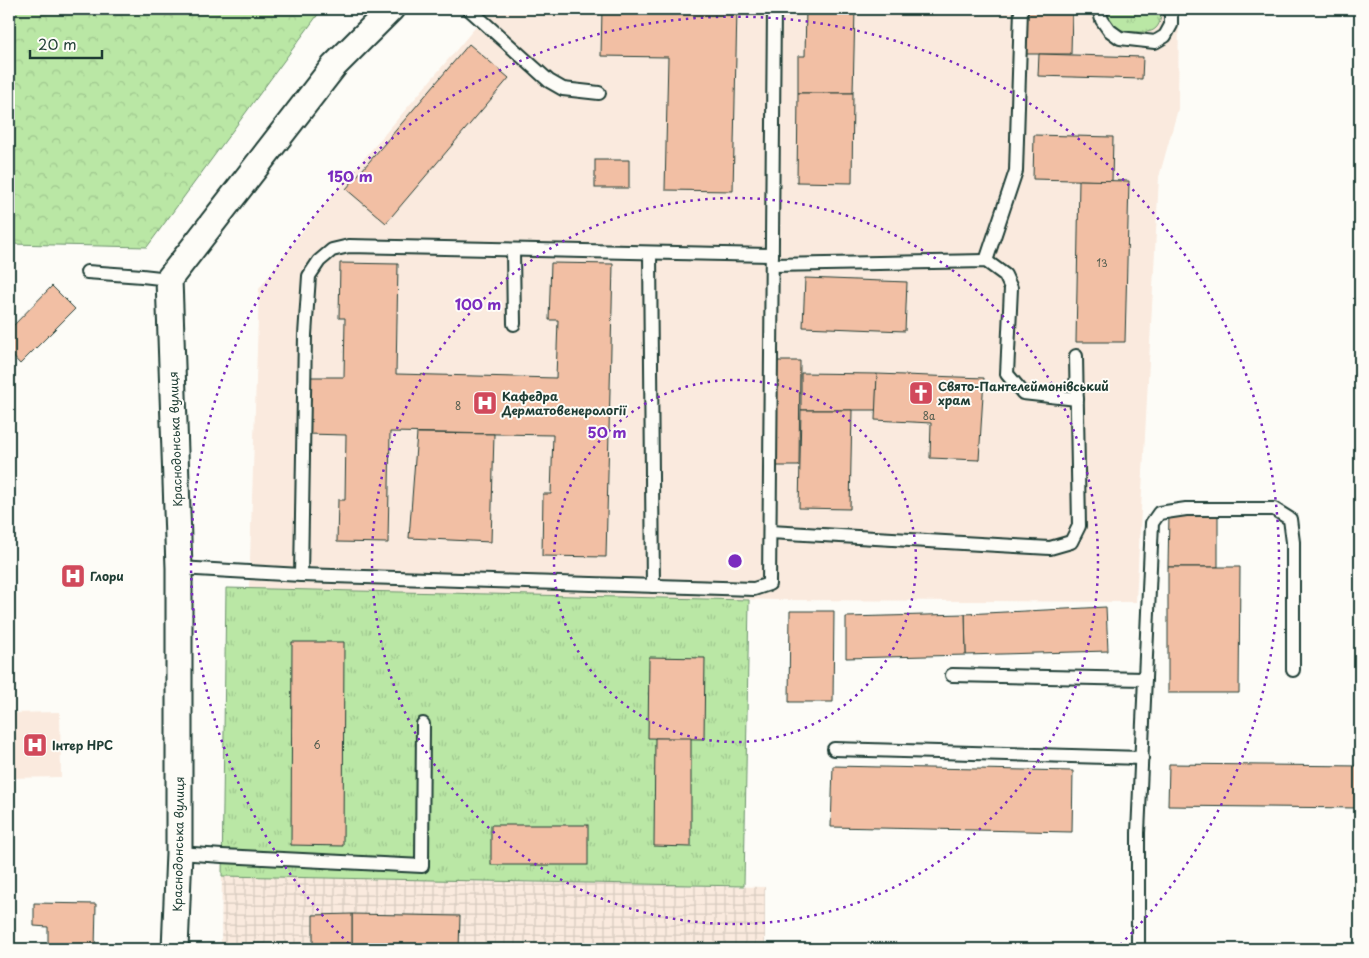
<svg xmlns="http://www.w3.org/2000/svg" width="1369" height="958" font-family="'Playpen Sans',sans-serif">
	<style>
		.built { fill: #faeade }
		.industrial { fill: url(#industrial-grid) }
		.grass { fill: url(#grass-tufts); stroke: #6c926c }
		.forest { fill: url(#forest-crowns); stroke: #6c926c }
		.building { fill: #f2bfa4; stroke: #1f3d34 }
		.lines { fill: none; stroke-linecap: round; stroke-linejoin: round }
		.service-casing { stroke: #1f3d34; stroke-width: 16 }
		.minor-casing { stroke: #1f3d34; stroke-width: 29 }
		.service { stroke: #fdfcf7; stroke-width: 12 }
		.minor { stroke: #fdfcf7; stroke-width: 25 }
		.ring { fill: none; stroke: #7b2cbf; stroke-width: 2.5; stroke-dasharray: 2.5 5 }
		.labels { text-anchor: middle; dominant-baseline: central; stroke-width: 4; stroke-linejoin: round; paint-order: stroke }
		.number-label { font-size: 10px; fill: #545e50 }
		.poi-label { font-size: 12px; font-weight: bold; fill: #1f3d34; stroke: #fdfcf7; text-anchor: start }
		.street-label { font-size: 12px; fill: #1f3d34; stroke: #fdfcf7 }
		.centre { fill: #7b2cbf; stroke: #fdfcf7; stroke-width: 2.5 }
		.ring-label { font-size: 15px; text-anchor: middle; font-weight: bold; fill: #7b2cbf; stroke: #fdfcf7; stroke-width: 4; stroke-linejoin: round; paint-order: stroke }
	</style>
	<defs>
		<pattern id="industrial-grid" width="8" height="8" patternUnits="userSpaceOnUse" patternTransform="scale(1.25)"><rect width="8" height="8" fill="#faeade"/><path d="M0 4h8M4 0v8" fill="none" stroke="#d6cabf"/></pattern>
		<pattern id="grass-tufts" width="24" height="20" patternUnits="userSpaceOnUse" patternTransform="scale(1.25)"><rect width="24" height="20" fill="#bae7a5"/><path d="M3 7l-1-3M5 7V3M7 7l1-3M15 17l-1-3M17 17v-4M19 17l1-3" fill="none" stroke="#9fc78f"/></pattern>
		<pattern id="forest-crowns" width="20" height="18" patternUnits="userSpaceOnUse" patternTransform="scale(1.25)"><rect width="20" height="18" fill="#bae7a5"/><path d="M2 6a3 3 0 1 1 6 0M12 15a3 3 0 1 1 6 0" fill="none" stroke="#9fc78f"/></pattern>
	</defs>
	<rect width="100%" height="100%" fill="#fdfcf7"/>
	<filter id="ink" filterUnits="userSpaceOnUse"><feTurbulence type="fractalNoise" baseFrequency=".02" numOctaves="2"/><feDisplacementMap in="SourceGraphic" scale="10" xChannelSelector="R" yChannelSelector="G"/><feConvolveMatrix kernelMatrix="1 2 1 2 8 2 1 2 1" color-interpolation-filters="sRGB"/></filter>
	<g filter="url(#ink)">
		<g class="built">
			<path d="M491,9H1179L1178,109L1159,177L1136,602L778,600L249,589L259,289L300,234Z"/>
			<path d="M60,712L61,777L9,778V713Z"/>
		</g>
		<path class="industrial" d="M222,876L765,887V949H221Z"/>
		<g class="grass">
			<path d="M1107,9H1161C1161,15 1161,23 1156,28C1151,33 1144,32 1137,32C1122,32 1106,27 1107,9Z"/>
			<path d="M226,588L749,600L744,886L222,876Z"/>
		</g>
		<path class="forest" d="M9,9H322L147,247L9,244Z"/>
		<g class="building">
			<path d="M602,9H737L733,191L665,190L668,57L601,56Z"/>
			<path d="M806,9H855L853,93H798V56H805Z"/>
			<path d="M1026,9H1072L1071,54H1026Z"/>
			<path d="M469,44L509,78L386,223L346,189Z"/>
			<path d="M1039,54L1143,57L1142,79L1038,76Z"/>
			<path d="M798,93H853L852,183L797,182Z"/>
			<path d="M1034,135L1113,137L1112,181L1033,179Z"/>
			<rect x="595" y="160" width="34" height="28"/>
			<path d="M1079,180L1129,181L1125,342H1076Z"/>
			<path d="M340,263L398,264L396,374L556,378L558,320H549L551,263L613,264L606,557L542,556L543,494H551L553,435L390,432L388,543L337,542L338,500H345L346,435L307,434L308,377H344L345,318H339Z"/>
			<path d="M805,278L907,282L905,331L803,327Z"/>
			<path d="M52,286L75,309L20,364L9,352V330Z"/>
			<path d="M775,361H800L799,466H774Z"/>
			<path d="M801,373L877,374L876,410H801Z"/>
			<path d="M877,374L984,378L979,460L930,458L931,423L875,420Z"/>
			<path d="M801,410H852L850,509L799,508Z"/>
			<path d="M417,433L494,434L491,542L409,538Z"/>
			<path d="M1169,514H1218V567H1168Z"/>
			<path d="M1168,567H1240L1239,693H1168Z"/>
			<path d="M1106,607L1108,651L966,655L965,614Z"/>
			<path d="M790,611H834L833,702H789Z"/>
			<path d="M965,614L966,655L846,658V617Z"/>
			<path d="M292,642H344L343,846L291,845Z"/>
			<path d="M649,657L705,658L704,739L648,738Z"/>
			<path d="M655,738H691V847L654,846Z"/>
			<path d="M1169,764L1360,766V808L1168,806Z"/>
			<path d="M833,766L1073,771L1072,832L831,827Z"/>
			<rect x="491" y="825" width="97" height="40"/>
			<path d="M34,903L96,904L95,949H48V927L34,926Z"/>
			<path d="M352,914L460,916L459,949H352Z"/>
			<path d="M352,914V949H313V915Z"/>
			<path d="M249,944L289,945V949H249Z"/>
		</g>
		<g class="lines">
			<defs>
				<g id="service">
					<path d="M469,9L549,81L563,89L599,93"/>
					<path d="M1099,9L1102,20L1109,30L1120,38L1155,42L1165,36L1171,25V9"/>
					<path d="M513,251L514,324"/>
					<path d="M650,253L653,586"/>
					<path d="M986,261L1016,171L1021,9"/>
					<path d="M772,265L986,261L1005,275L1011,288L1007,374L1023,393L1077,399"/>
					<path d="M87,272L142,276L169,279"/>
					<path d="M770,532L1050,548L1071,542L1079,526L1076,356"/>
					<path d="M179,568L301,575L754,589L769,584L774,9"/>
					<path d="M301,575L305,335L309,276L319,261L332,250L349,246L772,255"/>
					<path d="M952,675L1145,679"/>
					<path d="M834,749L1142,758"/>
					<path d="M179,853L222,856L422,866L423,724"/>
					<path d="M1138,949V833L1152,523L1159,513L1186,509H1274L1290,519L1293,542V670"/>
				</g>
				<path id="minor" d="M175,949L179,853V568L169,279L334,66L391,9"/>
			</defs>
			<use href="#service" class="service-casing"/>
			<use href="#minor" class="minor-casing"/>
			<use href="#service" class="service"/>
			<use href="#minor" class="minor"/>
		</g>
	</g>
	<g class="ring">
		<circle cx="735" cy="561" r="181"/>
		<circle cx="735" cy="561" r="363"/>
		<path d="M354 949A544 544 0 1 1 1116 949"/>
	</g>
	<defs>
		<symbol id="church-square" viewBox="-11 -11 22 22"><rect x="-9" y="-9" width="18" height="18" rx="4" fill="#d1495b" stroke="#fdfcf7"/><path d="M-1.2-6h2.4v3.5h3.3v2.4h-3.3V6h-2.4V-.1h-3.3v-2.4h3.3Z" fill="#fff"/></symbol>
		<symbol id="hospital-square" viewBox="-11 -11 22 22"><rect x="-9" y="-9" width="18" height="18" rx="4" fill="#d1495b" stroke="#fdfcf7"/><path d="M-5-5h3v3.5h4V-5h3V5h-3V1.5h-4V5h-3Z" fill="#fff"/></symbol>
	</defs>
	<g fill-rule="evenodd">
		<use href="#church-square" x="907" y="379" width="28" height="28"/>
		<use href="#hospital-square" x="471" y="389" width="28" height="28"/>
		<use href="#hospital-square" x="59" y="562" width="28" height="28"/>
		<use href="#hospital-square" x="21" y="731" width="28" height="28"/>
	</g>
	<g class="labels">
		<g class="number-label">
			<text x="1102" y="262">13</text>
			<text x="458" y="405">8</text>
			<text x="929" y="415">8а</text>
			<text x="317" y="744">6</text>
		</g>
		<g class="poi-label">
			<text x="938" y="386">Свято-Пантелеймонівський<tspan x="938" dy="14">храм</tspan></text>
			<text x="502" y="396">Кафедра<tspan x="502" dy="14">Дерматовенерології</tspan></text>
			<text x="90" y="576">Глори</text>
			<text x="52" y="745">Інтер НРС</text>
		</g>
		<g class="street-label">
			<text transform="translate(175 439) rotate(-92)">Краснодонська вулиця</text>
			<text transform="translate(178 844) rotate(-89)">Краснодонська вулиця</text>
		</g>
	</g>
	<circle cx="735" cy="561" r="8" class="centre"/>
	<g class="ring-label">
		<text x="350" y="182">150 m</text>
		<text x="478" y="310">100 m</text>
		<text x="607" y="438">50 m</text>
	</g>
	<rect width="1369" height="958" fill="none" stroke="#fdfcf7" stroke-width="30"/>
	<rect x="15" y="15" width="1339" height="928" fill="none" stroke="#1f3d34" stroke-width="2" filter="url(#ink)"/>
	<path d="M30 50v8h72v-8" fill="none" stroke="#1f3d34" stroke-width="2.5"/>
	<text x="38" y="50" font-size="15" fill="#1f3d34" stroke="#fdfcf7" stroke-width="4" paint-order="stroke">20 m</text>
</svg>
